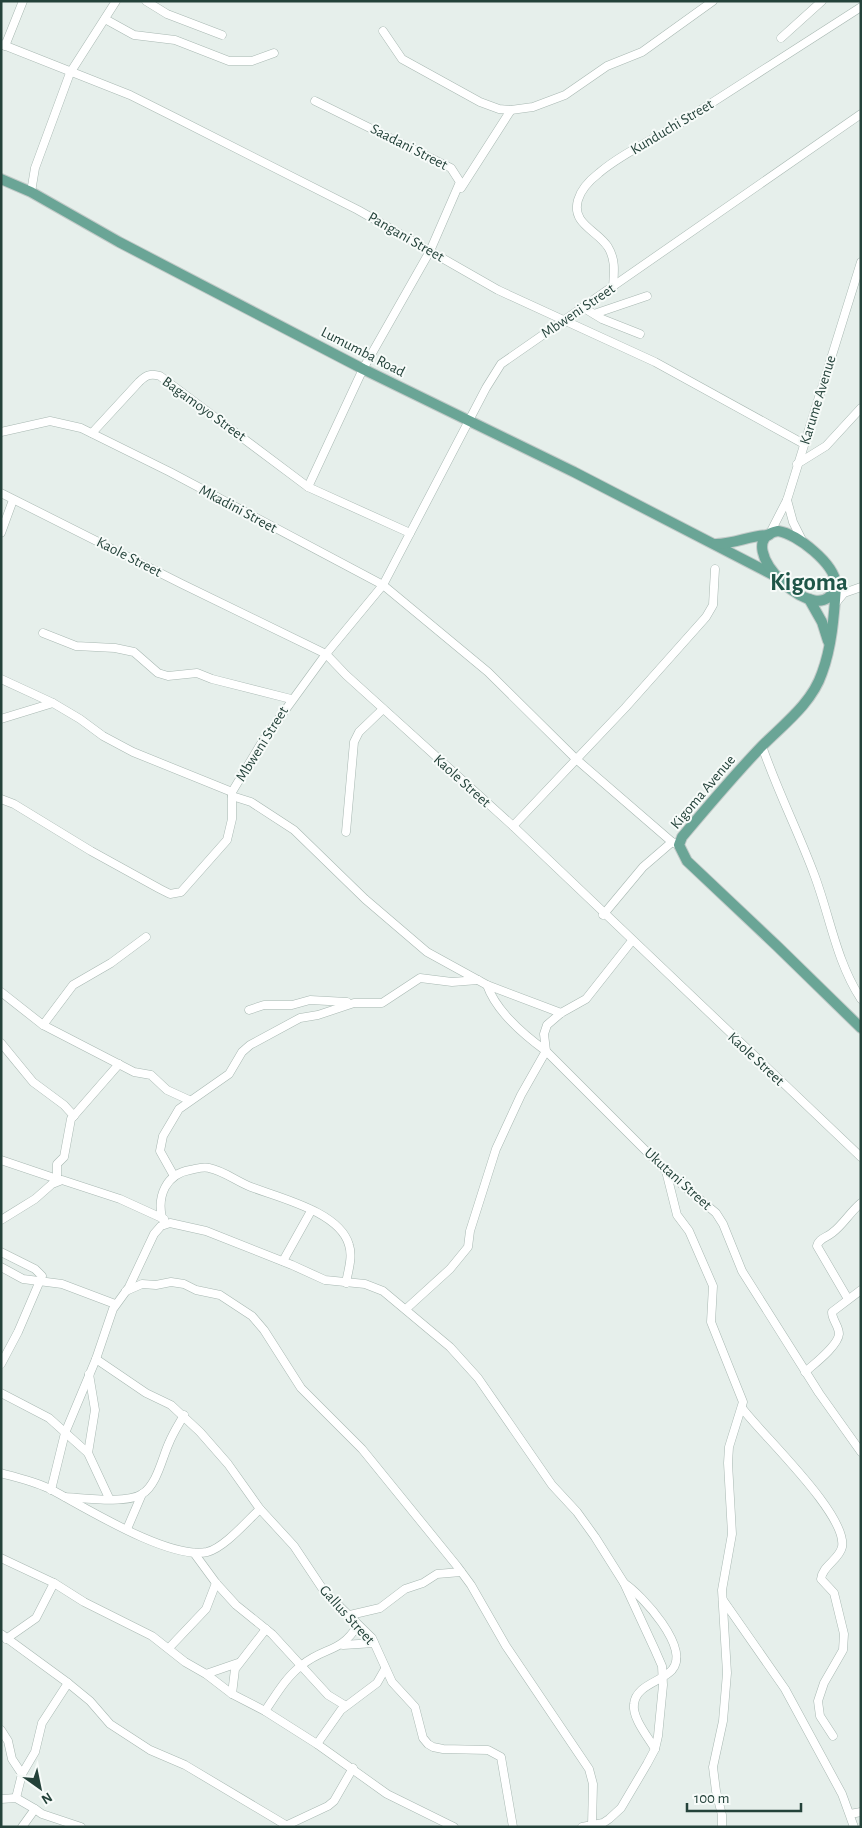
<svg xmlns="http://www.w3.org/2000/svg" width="862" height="1828" font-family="'Alegreya Sans',sans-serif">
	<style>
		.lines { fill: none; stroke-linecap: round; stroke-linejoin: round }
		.minor-casing { stroke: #a8b8b2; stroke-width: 9 }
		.major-casing { stroke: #c2cac8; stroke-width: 12 }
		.minor { stroke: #fff; stroke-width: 8 }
		.major { stroke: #6aa596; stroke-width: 10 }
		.labels { text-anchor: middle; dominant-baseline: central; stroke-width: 4; stroke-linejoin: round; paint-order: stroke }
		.street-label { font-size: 15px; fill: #24423a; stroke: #f7fbf9 }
		.town-label { font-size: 25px; font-weight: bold; fill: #1f5548; stroke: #f7fbf9 }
	</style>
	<rect width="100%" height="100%" fill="#e6efeb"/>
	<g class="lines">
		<defs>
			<g id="minor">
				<path d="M146,1L167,14L222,35"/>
				<path d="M105,19L134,35L175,40L229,61H252L274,53"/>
				<path d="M383,31L402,59L480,102L499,109L511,110L533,107L565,95L607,66L642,52L713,1"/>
				<path d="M781,38L822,1"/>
				<path d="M1,44L130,95L178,119L358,210L498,290L655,362L804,444"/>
				<path d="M5,46L23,1"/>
				<path d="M461,188L511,110"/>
				<path d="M31,192L35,168L70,73L116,1"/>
				<path d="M613,287C614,273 616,260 608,247C597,230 571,224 578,200C581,189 590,180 599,173C624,152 655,139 682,122C742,84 801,45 861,7"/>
				<path d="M584,308L602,319L640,334"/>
				<path d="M594,314L647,296"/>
				<path d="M1,432L50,421L81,428L170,472L383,585L488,672L576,759L672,842L679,845"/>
				<path d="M92,433L139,382C146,375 151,373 160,376L308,487L410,533"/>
				<path d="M797,464L826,446L861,408"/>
				<path d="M308,487L363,369L430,251L460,182L451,168L315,101"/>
				<path d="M1,493L182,584L326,654L346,675L513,826L861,1157"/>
				<path d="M787,500L793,522L803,542"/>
				<path d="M1,533L13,500"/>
				<path d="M769,535L787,500L861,262"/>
				<path d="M835,604L844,593L861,587"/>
				<path d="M43,633L76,646L115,648L134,652L158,673L168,676L197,673L212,679L291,699"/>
				<path d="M1,679L53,703L80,719L103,736L133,752L232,792"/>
				<path d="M1,719L53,703"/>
				<path d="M762,746C777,790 798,831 814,874C830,916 836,961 861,999"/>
				<path d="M232,796L251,802L294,830L365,899L427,952L487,985L561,1013"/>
				<path d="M1,799L14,804L91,851L160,889L170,894L181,892L227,840L232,819V792L262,742L326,654L383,585L486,388L501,364L861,114"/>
				<path d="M513,826L625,708L706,617L713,605L715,569"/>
				<path d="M346,832L354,742L359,732L383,709"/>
				<path d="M603,915L643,867L672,842"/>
				<path d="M631,942L586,999L561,1013L547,1025L544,1034L546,1051L666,1171L716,1213L723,1224L742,1271L819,1393L861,1452"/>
				<path d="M1,992L43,1025L134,1072L151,1075L167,1090L189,1100"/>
				<path d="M249,1010L264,1005H292L310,1000L347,1002"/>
				<path d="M43,1025L73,985L111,963L146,937"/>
				<path d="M1,1043L33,1082L64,1105L74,1116"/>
				<path d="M1,1160L60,1180"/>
				<path d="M666,1171L677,1215L689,1231L713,1286L711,1322L743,1402L729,1447L728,1463L732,1534L722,1590L727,1673L723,1721L713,1767L716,1791L722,1815V1827"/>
				<path d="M174,1176L160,1151L163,1136L179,1109L229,1074L242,1052L250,1045L300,1018L318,1015L354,1003H382L420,978L452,982L478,980"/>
				<path d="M57,1179V1164L64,1157L71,1119L119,1064"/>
				<path d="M162,1218C157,1196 166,1174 190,1170C196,1169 203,1166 209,1168C224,1171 236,1181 251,1187C280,1198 340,1212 349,1245C353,1257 348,1271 346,1283"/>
				<path d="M1,1220L35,1199L52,1184L62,1180L120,1199L164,1219"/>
				<path d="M1,1252L35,1269L42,1276L18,1332L1,1364"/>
				<path d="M283,1261L311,1211"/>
				<path d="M1,1267L23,1279L62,1284L115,1304"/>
				<path d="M126,1291L142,1284L156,1285L171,1282L184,1284L196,1290L220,1295L252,1316L264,1330L301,1388L362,1449L457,1566L471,1585L506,1646L589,1769L593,1784L592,1826"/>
				<path d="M848,1299L817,1246C819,1238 826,1238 832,1233C843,1225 850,1212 861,1203"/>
				<path d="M406,1309L450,1269L468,1247L470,1231L496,1149L521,1095L546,1051C524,1035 496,1011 487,985"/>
				<path d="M96,1359L146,1393L171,1405L200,1432L228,1464L260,1509L294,1546L324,1591L372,1638L392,1682L415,1707L423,1738L428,1744L433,1747L443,1749L488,1750L501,1757L513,1827"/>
				<path d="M805,1372C814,1364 838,1346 839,1334C839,1326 832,1320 832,1312L861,1290"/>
				<path d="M89,1374L95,1410L88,1453L109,1498"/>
				<path d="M1,1393L49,1418L88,1453"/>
				<path d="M742,1408C762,1435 848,1515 842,1547C839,1560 822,1566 821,1579L834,1593L844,1634L843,1650L824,1683L818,1701L820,1716L833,1736"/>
				<path d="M1,1473C18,1478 37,1482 52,1490C86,1508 169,1560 207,1552C224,1548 247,1521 260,1509"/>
				<path d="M51,1490L65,1433L96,1359L113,1309L129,1287L154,1234L161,1226L170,1223L206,1231L292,1265L325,1280L365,1284L383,1291L450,1347L478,1378L552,1485L577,1512L595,1537L624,1583L655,1650L662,1666L663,1685L658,1736L655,1749L647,1764L621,1808L609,1819L603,1823L582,1827"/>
				<path d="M65,1497C84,1498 127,1504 142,1494C157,1485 162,1458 169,1443C173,1433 179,1424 184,1415"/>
				<path d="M127,1529L142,1494"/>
				<path d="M194,1553L216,1583L236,1605L272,1634L328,1695L346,1706"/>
				<path d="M1,1558L54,1583L84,1602L152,1636L185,1662L206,1674L232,1694L265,1711L317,1744L387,1794L454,1827"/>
				<path d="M624,1583C642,1595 691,1648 672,1670C661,1682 636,1685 634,1704C632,1718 648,1737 655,1749"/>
				<path d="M723,1600L785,1689L842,1794L854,1827"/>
				<path d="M350,1615L380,1608L405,1589L423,1583L437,1574L461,1572"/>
				<path d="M1,1634L68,1683L42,1723L35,1752L22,1774L16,1798"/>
				<path d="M6,1639L36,1618L54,1583"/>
				<path d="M343,1645L374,1643"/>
				<path d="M169,1648L206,1609L216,1583"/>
				<path d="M206,1674L238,1663"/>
				<path d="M68,1683L90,1701L110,1724L150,1750L185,1765L289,1827"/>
				<path d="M232,1694L235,1669L266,1629"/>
				<path d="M265,1711C276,1695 286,1677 302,1665C325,1646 340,1654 358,1625"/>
				<path d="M1,1730L8,1741L12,1759L22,1774"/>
				<path d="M317,1744L341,1710L377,1683L385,1669"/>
				<path d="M1,1799L16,1798L35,1809L22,1827"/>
				<path d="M35,1809L42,1814L81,1827"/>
				<path d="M850,1814L861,1812"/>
				<path d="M283,1827L328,1806L334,1801L353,1768"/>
			</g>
			<g id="major">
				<path d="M1,179L31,192L119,242L363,369L574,472L779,578"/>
				<path d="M778,531C797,534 834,563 836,584C824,639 724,541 778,531Z"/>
				<path d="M716,544C735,544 751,535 769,535"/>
				<path d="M836,587C834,615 832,646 822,673C812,703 784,724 762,746C734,775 708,806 682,837L679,845L687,861L777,946L861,1028"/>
				<path d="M809,599L822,622L828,641"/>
			</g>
		</defs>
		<use href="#minor" class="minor-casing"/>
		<use href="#major" class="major-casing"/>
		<use href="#minor" class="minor"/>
		<use href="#major" class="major"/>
	</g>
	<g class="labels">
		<g class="street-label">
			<text transform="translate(672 127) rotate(-31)">Kunduchi Street</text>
			<text transform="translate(409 147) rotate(27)">Saadani Street</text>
			<text transform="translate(406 237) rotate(30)">Pangani Street</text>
			<text transform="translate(578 311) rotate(-34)">Mbweni Street</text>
			<text transform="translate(363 352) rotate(27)">Lumumba Road</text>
			<text transform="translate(818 400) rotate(-73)">Karume Avenue</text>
			<text transform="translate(204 409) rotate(36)">Bagamoyo Street</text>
			<text transform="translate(238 509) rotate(28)">Mkadini Street</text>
			<text transform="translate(129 557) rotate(27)">Kaole Street</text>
			<text transform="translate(262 744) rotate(-58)">Mbweni Street</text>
			<text transform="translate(462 781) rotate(42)">Kaole Street</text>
			<text transform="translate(703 792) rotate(-50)">Kigoma Avenue</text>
			<text transform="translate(756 1059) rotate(43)">Kaole Street</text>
			<text transform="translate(678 1179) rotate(42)">Ukutani Street</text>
			<text transform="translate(347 1615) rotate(48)">Gallus Street</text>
		</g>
		<g class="town-label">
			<text x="809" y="582">Kigoma</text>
		</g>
	</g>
	<rect width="862" height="1828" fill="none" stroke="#24423a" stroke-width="5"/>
	<g transform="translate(40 1788) rotate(147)" stroke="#f7fbf9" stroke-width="4" paint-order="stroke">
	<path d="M0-4L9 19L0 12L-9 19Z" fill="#24423a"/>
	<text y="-8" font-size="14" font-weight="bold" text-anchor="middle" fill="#24423a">N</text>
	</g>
	<path d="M687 1803v8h114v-8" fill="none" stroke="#24423a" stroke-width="2.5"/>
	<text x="694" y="1803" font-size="15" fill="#24423a" stroke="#f7fbf9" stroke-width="4" paint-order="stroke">100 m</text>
</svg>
